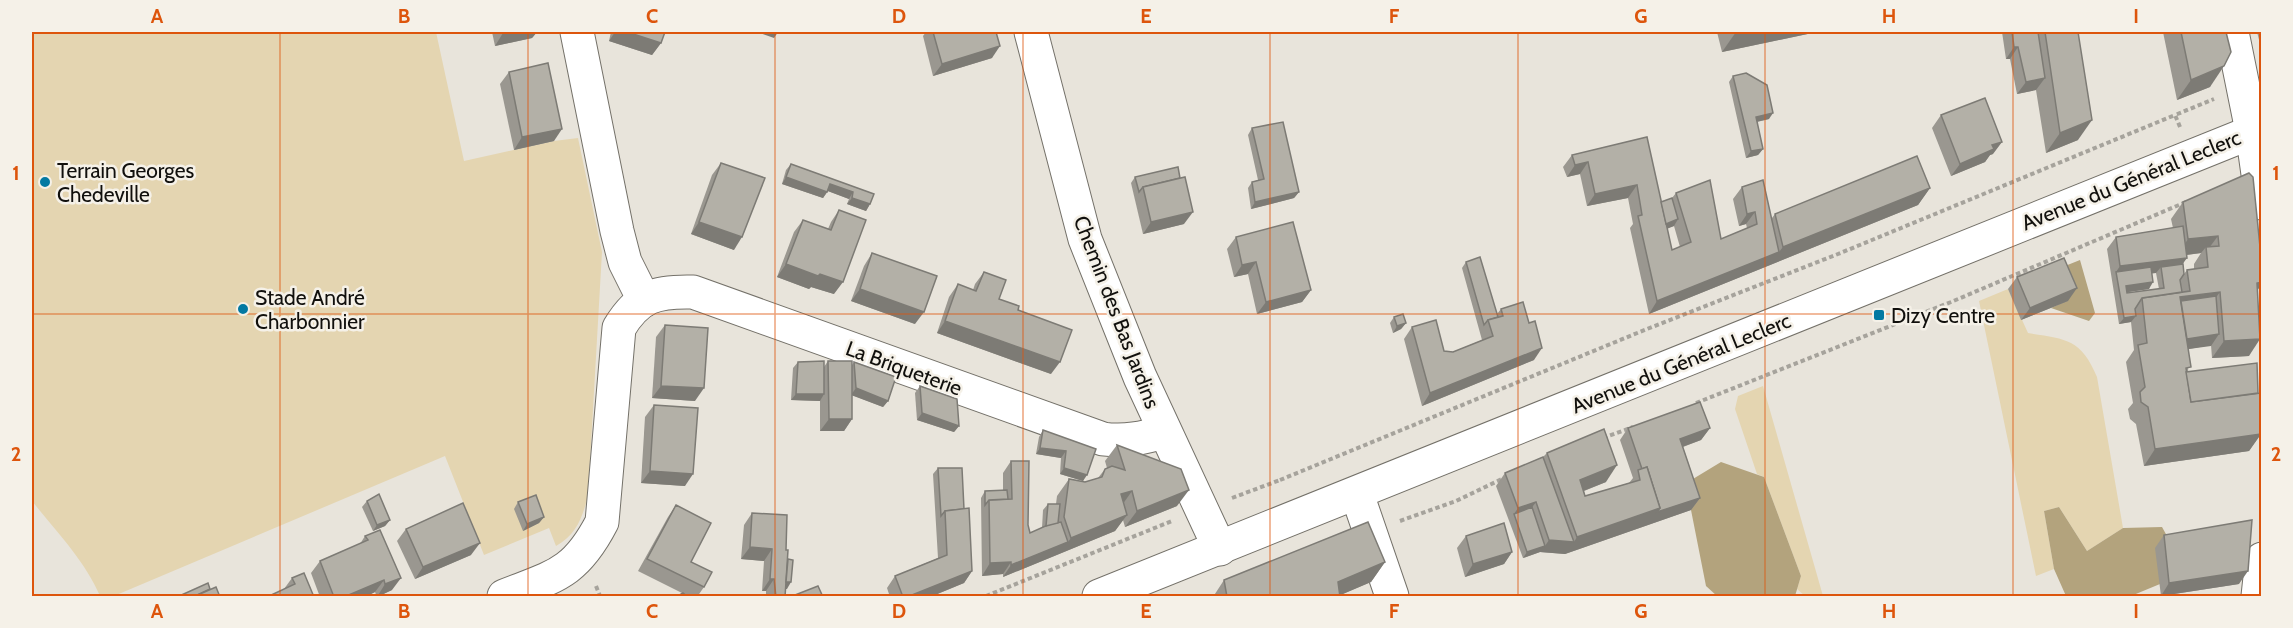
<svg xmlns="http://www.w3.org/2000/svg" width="2293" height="628" font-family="Cabin,sans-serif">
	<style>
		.green { fill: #e4d5b1 }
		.forest { fill: #b3a37d }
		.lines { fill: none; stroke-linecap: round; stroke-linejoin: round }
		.minor-casing { stroke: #747169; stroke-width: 35 }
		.major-casing { stroke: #747169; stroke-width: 35 }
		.path { stroke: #a6a39c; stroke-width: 4; stroke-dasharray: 4.5 3; stroke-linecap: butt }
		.minor { stroke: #fff; stroke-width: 33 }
		.major { stroke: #fff; stroke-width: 33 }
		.wall { fill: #9a9790; fill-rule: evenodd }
		.shaded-wall { fill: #7d7b75 }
		.building { fill: #b3b0a7; stroke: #7d7b75; stroke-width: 1.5 }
		.grid { fill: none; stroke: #dd550c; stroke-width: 1.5; stroke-opacity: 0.55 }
		.poi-dot { fill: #0279a2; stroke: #f5f1e8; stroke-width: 2 }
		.labels { text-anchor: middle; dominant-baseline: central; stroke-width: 5; stroke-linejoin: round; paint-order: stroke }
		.poi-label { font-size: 21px; fill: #11100d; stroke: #f5f1e8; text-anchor: start }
		.street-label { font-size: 21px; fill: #11100d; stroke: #f5f1e8 }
		.neatline { fill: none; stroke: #dd550c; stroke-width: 2 }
		.grid-label { font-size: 20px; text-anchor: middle; font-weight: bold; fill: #dd550c }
	</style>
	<rect width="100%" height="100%" fill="#e8e4db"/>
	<g class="green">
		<path d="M32,32H436L464,161L554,141L578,138L602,252L588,496C582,518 577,534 556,546L549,528L484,555L445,456L114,596H100C85,561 56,531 32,501Z"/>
		<path d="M2008,289L2028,333C2065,339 2081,338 2097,377L2123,528L2087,551L2059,507L2044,511L2054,569L2036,576L1979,301Z"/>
		<path d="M1763,386L1823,596H1805L1797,589L1801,576L1764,477L1757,474L1735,409L1738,396Z"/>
	</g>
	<g class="forest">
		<path d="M2080,260L2095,313L2089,321L2051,308L2068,300L2055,270Z"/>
		<path d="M1721,462L1764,477L1801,576L1795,596H1717L1706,586L1691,510L1683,485Z"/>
		<path d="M2059,507L2087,551L2123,528L2162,527L2172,545L2160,584L2131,596H2066L2054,569L2044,511Z"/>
	</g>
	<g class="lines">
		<defs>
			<g id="minor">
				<path d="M577,32L617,231L625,262L644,300"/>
				<path d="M1031,32L1085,239L1140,377L1220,549"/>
				<path d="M1357,494L1392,596"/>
				<path d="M504,596C555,576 575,574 602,522L619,328C638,296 656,291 693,292L1103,439C1125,442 1143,438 1164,432"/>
			</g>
			<g id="major">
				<path d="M2232,32L2252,131L2262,203"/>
				<path d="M1099,596L2262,128"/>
				<path d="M2258,596L2262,559"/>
			</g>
		</defs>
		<use href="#minor" class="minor-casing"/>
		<use href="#major" class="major-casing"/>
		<g class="path">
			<path d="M2180,127L2175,115L2214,99"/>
			<path d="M1696,403L1951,302L2186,202"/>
			<path d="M1603,438L1633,427"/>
			<path d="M1280,480L1647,329L1838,254L2175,115"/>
			<path d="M1232,498L1280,480"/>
			<path d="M1400,521L1456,501L1504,478"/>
			<path d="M596,586L600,596"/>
			<path d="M986,596L1172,521"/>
		</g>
		<use href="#minor" class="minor"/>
		<use href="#major" class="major"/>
	</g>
	<g class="wall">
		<path d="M492,32H537L532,38L495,46Z"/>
		<path d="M611,32H665L661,43L652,55L609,41Z"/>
		<path d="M926,32H996L992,58L933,76L923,36Z"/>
		<path d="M1717,32H1817L1722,52Z"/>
		<path d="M2002,32H2078V140L2046,153L2036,90L2017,94L2010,59H2006Z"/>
		<path d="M2163,32H2226L2210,87L2177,100Z"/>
		<path d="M2257,32H2262V51Z"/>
		<path d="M509,72L554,141L514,150L500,84Z"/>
		<path d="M1733,76L1769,119L1757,122L1763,149L1758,155L1746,158L1729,82Z"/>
		<path d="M1941,115L1993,154L1990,155L1985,162L1951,176L1932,128Z"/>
		<path d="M1252,128L1299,192L1294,198L1251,209L1248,188L1252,182L1258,180L1248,135Z"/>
		<path d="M1647,137L1661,202L1672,198L1676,193L1721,239L1747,228L1746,224L1739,226L1733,199L1742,187L1772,218L1775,214L1930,188L1918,205L1649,314L1630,228L1633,224L1628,198L1587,206L1580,174L1567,177L1563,167L1572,155ZM1674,226L1680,247L1672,250L1667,228Z"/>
		<path d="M721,163L734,250L691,234L712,175Z"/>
		<path d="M791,164L874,194L870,204L866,211L847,204L849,199L828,191L823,198L782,184L786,170Z"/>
		<path d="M1135,177L1184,224L1143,234L1131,183Z"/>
		<path d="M2183,202L2262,267V284L2257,290L2249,356L2212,358L2211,345L2189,349L2188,372L2258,393L2261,434L2249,451L2144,466L2136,424L2130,419L2128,409L2133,403L2126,362L2134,350L2131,322L2119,324L2107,249L2116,237L2173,228L2171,219ZM2201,253L2194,264V269L2187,270L2184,274L2183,264L2187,255ZM2152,273H2156L2159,289L2127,293V292L2149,289Z"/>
		<path d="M839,210L834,294L811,287L809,289L777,277L794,232L803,220L828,229L831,222Z"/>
		<path d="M1236,237L1311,290L1302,302L1257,314L1248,274L1234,277L1227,249Z"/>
		<path d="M872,253L915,324L851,301L864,266Z"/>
		<path d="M1466,262L1497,314L1501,309L1534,360L1422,406L1404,339L1412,327L1444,351L1453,352L1482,340L1462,268Z"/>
		<path d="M984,272L999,299L1018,310L1051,374L937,333L949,297L958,284L973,290L975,284Z"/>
		<path d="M2017,277L2068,301L2021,320L2008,289Z"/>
		<path d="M1394,317L1406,323L1401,329L1393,333L1390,323Z"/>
		<path d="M665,325L695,401L652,398L656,337Z"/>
		<path d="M828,361L852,365L854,362L888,401L883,407L852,395V419L844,431H820V401L791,400L793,368L798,362L824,367Z"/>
		<path d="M920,386L959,426L954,432L917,420L915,393Z"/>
		<path d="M654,405L685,486L641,483L645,417Z"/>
		<path d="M1628,428H1710L1701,440L1683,447L1700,498L1691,510L1565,554L1540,552L1523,558L1496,486L1505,473L1543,457L1547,453L1606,482L1584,491L1585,496L1629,483L1633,478L1620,440Z"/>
		<path d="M1043,430L1096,449L1083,481L1060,474L1061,458L1036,454L1039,437Z"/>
		<path d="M1117,445L1177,506L1125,527L1123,520L1115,531L1003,577V574L982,576L981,498L985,491L1003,490V473L1011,461L1030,533L1042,528L1043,510L1048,504H1056L1057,496L1069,479L1085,482L1098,478L1105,469L1107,468L1105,461Z"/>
		<path d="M938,468L964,509L972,571L964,583L930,597H890L887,588L895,576L938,558L933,474Z"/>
		<path d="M367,501L390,520L385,526L373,531L362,507Z"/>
		<path d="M518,502L544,517L539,523L523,531L514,509Z"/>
		<path d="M676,505L691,562L704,587L697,597H690L638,571L668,517Z"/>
		<path d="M752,513L786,550L787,589H786L785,597H766V591H762L764,561L741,559L744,525Z"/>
		<path d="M406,529L471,555L415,579L397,541Z"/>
		<path d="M2164,535L2239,584L2161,596L2155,548Z"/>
		<path d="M365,536L392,590L377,597L375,592L365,597H320L311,573L320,561L360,544Z"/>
		<path d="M1466,536L1512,552L1504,564L1465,577L1457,548Z"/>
		<path d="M1385,562L1371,582L1340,595V597H1213L1224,580Z"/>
		<path d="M292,578L314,597L284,589Z"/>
	</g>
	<g class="shaded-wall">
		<path d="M512,32H537L532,38L495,46L503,33Z"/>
		<path d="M615,32H627L661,43L652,55L609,41Z"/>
		<path d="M757,32H778L774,38Z"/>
		<path d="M1736,32H1817L1722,52Z"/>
		<path d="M1000,46L992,58L933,76L942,64Z"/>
		<path d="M2014,47H2018L2010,59H2006Z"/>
		<path d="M2224,66L2210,87L2177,100L2191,80Z"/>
		<path d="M2045,78L2036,90L2017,94L2026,82Z"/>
		<path d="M1773,113L1769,119L1751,123L1756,117Z"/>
		<path d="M2092,120L2078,140L2046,153L2060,133Z"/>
		<path d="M562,129L554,141L514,150L522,137Z"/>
		<path d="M2002,142L1993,154L1990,155L1985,162L1951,176L1960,164L1992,145Z"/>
		<path d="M1763,149L1758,155L1746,158L1751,151Z"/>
		<path d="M1588,162L1580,174L1567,177L1575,165Z"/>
		<path d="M786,177L827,192L823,198L782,184Z"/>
		<path d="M830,184L853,192L849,199L825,190Z"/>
		<path d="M1637,185L1628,198L1587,206L1595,194Z"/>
		<path d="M1930,188L1918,205L1649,314L1657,301L1779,252L1783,247Z"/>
		<path d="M1299,192L1294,198L1251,209L1255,202Z"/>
		<path d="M852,198L870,204L866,211L847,204Z"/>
		<path d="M1193,212L1184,224L1143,234L1151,222Z"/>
		<path d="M1755,212L1746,224L1739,226L1747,214Z"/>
		<path d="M1678,219L1674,226L1657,233L1661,226Z"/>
		<path d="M699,222L742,237L734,250L691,234Z"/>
		<path d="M2218,236L2206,252V247L2201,253L2177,256L2188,239Z"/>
		<path d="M2187,258L2178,270L2161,267L2156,273L2117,278L2116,272L2120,266Z"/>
		<path d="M1256,262L1248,274L1234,277L1242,265Z"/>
		<path d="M786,264L820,274L843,282L834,294L811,287L809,289L777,277Z"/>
		<path d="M2153,282L2149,289L2122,293L2126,286Z"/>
		<path d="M2262,282V284L2251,299L2257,283Z"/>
		<path d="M2077,288L2068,301L2021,320L2030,308Z"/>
		<path d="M860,289L924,312L915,324L851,301Z"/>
		<path d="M1311,290L1302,302L1257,314L1266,302Z"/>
		<path d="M2220,292L2208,308L2179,312L2180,297Z"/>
		<path d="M2136,316L2131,322L2119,324L2124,318Z"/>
		<path d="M945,321L1060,362L1051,374L937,333Z"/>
		<path d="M1406,323L1401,329L1393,333L1397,326Z"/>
		<path d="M2219,334L2211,346L2174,351L2183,339Z"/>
		<path d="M2260,339L2249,356L2212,358L2224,341Z"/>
		<path d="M1542,348L1534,360L1422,406L1430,393Z"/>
		<path d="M661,386L704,388L695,401L652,398Z"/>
		<path d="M856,388L888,401L883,407L851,395Z"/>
		<path d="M796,394H824L820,401L791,400Z"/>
		<path d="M922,413L959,426L954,432L917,420Z"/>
		<path d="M829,419H852L844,431H820Z"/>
		<path d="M1710,428L1701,440L1671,451L1680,439Z"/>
		<path d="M2261,434L2249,451L2144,466L2155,449Z"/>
		<path d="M1040,448L1066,451L1061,458L1036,454Z"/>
		<path d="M1617,465L1606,482L1568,497L1580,480Z"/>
		<path d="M1064,468L1087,475L1083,481L1060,474Z"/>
		<path d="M650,471L693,474L685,486L641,483Z"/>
		<path d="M1189,490L1177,506L1125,527L1137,511Z"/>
		<path d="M1132,491L1120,508L1121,494Z"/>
		<path d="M1700,498L1691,510L1565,554L1540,552L1523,558L1527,552L1545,546L1549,540L1574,542L1577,537L1660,508Z"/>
		<path d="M1536,502L1527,514H1514L1518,508Z"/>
		<path d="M1127,515L1115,531L1003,577L1011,565L1068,542L1071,538Z"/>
		<path d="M544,517L539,523L523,531L527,524Z"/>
		<path d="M390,520L385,526L373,531L377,525Z"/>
		<path d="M480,543L471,555L415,579L423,567Z"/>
		<path d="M750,547L772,549L764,561L741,559Z"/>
		<path d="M1512,552L1504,564L1465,577L1473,564Z"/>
		<path d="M1011,562L1003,574L982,576L990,563Z"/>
		<path d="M1385,562L1371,582L1336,597L1338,582Z"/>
		<path d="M972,571L964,583L930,597H907Z"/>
		<path d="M2248,571L2239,584L2161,596L2169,583Z"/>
		<path d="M401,578L392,590L377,597L385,584Z"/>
		<path d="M770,579H774L766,591H762Z"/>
		<path d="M384,580L375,592L365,597H344Z"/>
		<path d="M783,582H791L787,589H778Z"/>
	</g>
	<g class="building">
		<path d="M627,32H665L661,43Z"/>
		<path d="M933,32H996L1000,46L942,64Z"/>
		<path d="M2012,32H2038L2045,78L2026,82L2018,47H2014Z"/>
		<path d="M2045,32H2078L2092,120L2060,133Z"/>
		<path d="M2181,32H2226L2231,52L2224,66L2191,80Z"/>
		<path d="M548,63L562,129L522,137L509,72Z"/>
		<path d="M1746,73L1767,85L1773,113L1756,117L1763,149L1751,151L1733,76Z"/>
		<path d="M1985,98L2002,142L1992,145L1994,149L1960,164L1941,115Z"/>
		<path d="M1283,122L1299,192L1255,202L1252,182L1264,179L1252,128Z"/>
		<path d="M1647,137L1672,250L1691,242L1676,193L1710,180L1721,239L1757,224L1755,212L1747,214L1742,187L1763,180L1779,252L1657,301L1638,216L1642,215L1637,185L1595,194L1588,162L1575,165L1572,155Z"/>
		<path d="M1917,156L1930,188L1783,247L1775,214Z"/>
		<path d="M721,163L765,178L742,237L699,222Z"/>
		<path d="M791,164L874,194L870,204L852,198L853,192L830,184L827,192L786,177Z"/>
		<path d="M1178,167L1180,178L1143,187L1139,192L1135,177Z"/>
		<path d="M2249,173L2253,177L2262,267V282L2257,283L2260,339L2224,341L2220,292L2180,297L2191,367L2186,368L2191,402L2261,393V434L2155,449L2148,407L2141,402L2140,392L2145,387L2138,345L2147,343L2142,298L2190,291L2187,270L2208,267L2206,247L2219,246L2218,236L2188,239L2183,202Z"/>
		<path d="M1185,177L1193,212L1151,222L1143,187Z"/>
		<path d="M1672,198L1678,219L1666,224L1661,202Z"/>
		<path d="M839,210L866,220L843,282L820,274L818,276L786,264L803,220L831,230Z"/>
		<path d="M1293,222L1311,290L1266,302L1256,262L1242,265L1236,237Z"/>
		<path d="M2183,226L2187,258L2120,266L2116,237Z"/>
		<path d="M872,253L937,276L924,312L860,289Z"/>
		<path d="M1480,257L1498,317L1488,320L1484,325L1466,262Z"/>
		<path d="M2064,258L2077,288L2030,308L2017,277Z"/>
		<path d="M2183,264L2184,274L2180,280L2182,292L2142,298L2135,309L2136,316L2124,318L2116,272L2151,267L2153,282L2126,286L2127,293L2164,288L2161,267Z"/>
		<path d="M984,272L1006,280L999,299L1019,306L1018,310L1072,330L1060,362L945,321L958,284L976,291Z"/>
		<path d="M2216,296L2219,334L2187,339L2181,301Z"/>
		<path d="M1523,302L1529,323L1535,321L1542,348L1430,393L1412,327L1436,320L1444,351L1453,352L1493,336L1488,320L1503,316L1501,309Z"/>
		<path d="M1403,314L1406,323L1397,326L1394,317Z"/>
		<path d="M665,325L708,328L704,388L661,386Z"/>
		<path d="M824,361V394H796L798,362Z"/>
		<path d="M828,361H852V419H829Z"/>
		<path d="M854,362L896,377L888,401L856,388Z"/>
		<path d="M2257,363L2258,393L2191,402L2186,372Z"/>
		<path d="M920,386L957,399L959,426L922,413Z"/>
		<path d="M1700,402L1710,428L1680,439L1700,498L1657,512L1660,508L1647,467L1642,469L1628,428Z"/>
		<path d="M654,405L698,408L693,474L650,471Z"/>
		<path d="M1604,429L1617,465L1580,480L1585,496L1640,480L1638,470L1647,467L1660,508L1577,537L1547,453Z"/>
		<path d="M1043,430L1096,449L1087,475L1064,468L1066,451L1040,448Z"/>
		<path d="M1117,445L1181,469L1189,490L1137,511L1132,491L1121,494L1127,515L1071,538L1064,517L1069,479L1085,482L1102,477L1105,469L1112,466L1125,470Z"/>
		<path d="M1543,457L1574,542L1549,540L1536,502L1518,508L1505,473Z"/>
		<path d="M1011,461H1029L1028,525L1030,533L1050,524L1061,522L1068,542L1011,565V562L990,563L989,500L1012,499Z"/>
		<path d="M938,468H962L964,509L945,511L941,516Z"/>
		<path d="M1007,490L1008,499L989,500L985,505V491Z"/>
		<path d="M379,494L390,520L377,525L367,501Z"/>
		<path d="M536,495L544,517L527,524L518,502Z"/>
		<path d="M463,503L480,543L423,567L406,529Z"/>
		<path d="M1048,504H1060L1058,523L1046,526Z"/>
		<path d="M676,505L711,523L691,562L712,572L704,587L647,559Z"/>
		<path d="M1532,507L1545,546L1527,552L1514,514Z"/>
		<path d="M969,508L972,571L907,597H903L895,576L947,555L945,511Z"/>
		<path d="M752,513L787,515L786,550H788L785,597H776L774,579H770L772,549L750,547Z"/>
		<path d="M2252,520L2248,571L2169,583L2164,535Z"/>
		<path d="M1368,522L1385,562L1338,582L1340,597H1227L1224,580Z"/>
		<path d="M1504,523L1512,552L1473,564L1466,536Z"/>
		<path d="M380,530L401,578L385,584L384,580L344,597H334L320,561L368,540L365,536Z"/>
		<path d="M788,559L793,560L791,582H786Z"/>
		<path d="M304,573L314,597H267L295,584L292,578Z"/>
		<path d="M208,583L210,589L193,597H177Z"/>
		<path d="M818,586L823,597H790Z"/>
		<path d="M216,587L220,597H193Z"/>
		<path d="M683,593L688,597H676Z"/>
	</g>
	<path class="grid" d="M280,32V596M528,32V596M775,32V596M1023,32V596M1270,32V596M1518,32V596M1765,32V596M2013,32V596M32,314H2262"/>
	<g class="poi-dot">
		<circle cx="45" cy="182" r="6"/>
		<circle cx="243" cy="309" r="6"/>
		<rect x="1873" y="309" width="12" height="12" rx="3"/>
	</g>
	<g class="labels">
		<g class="poi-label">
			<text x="57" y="170">Terrain Georges<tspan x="57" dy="24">Chedeville</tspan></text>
			<text x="255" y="297">Stade André<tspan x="255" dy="24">Charbonnier</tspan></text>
			<text x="1891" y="315">Dizy Centre</text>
		</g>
		<g class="street-label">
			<text transform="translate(2131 180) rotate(-22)">Avenue du Général Leclerc</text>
			<text transform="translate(1117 312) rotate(69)">Chemin des Bas Jardins</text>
			<text transform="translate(1681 363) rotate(-22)">Avenue du Général Leclerc</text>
			<text transform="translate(904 368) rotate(20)">La Briqueterie</text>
		</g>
	</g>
	<rect width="2293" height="628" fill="none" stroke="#f5f1e8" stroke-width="66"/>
	<rect x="33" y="33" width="2227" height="562" class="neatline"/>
	<g class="grid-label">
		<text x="157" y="23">A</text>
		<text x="404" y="23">B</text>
		<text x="652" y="23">C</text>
		<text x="899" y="23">D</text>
		<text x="1146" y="23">E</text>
		<text x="1394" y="23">F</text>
		<text x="1641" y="23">G</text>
		<text x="1889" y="23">H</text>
		<text x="2136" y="23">I</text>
		<text x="16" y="180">1</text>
		<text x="2276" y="180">1</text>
		<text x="16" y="461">2</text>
		<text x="2276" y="461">2</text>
		<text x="157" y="618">A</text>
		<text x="404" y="618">B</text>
		<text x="652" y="618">C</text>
		<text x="899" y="618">D</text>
		<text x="1146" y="618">E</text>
		<text x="1394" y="618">F</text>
		<text x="1641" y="618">G</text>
		<text x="1889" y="618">H</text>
		<text x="2136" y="618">I</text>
	</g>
</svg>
